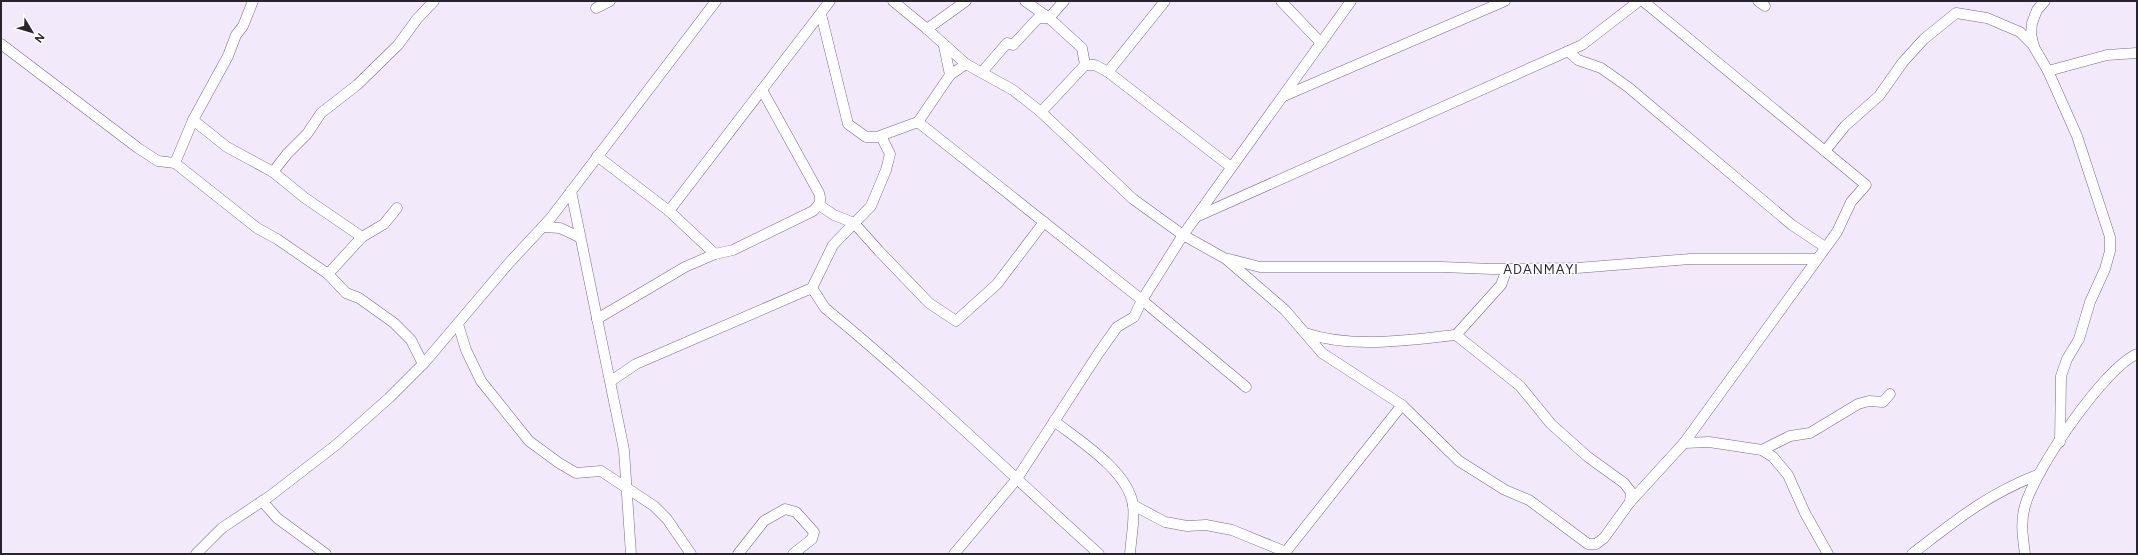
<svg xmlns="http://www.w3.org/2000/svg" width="2138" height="555" font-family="Figtree,sans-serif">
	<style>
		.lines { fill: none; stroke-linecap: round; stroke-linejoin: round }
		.minor-casing { stroke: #786a85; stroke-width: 11 }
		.minor { stroke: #fff; stroke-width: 10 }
		.labels { text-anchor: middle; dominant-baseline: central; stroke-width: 3; stroke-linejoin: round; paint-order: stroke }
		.quarter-label { font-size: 13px; letter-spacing: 1px; fill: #31253b; stroke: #fff }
	</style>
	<rect width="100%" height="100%" fill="#f2e9fb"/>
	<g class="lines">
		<defs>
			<g id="minor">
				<path d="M893,1L927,29L966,64L1013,90L1041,112L1133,199L1183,235L1226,259L1285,310L1322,353L1402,405L1459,461L1505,490L1529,500L1588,544H1596L1604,538L1630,502L1631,492L1624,483L1588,457L1551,424L1520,386L1456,335C1407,340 1353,349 1305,333"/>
				<path d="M1025,1L1049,18L1082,48L1085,65"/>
				<path d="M1281,1L1321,43"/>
				<path d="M1758,1L1765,6"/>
				<path d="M2045,1L2037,10L2032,23L2031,34L2034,47L2048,71L2077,136L2110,237V251L2105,269L2090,302L2079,339L2067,359L2061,376L2060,442"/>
				<path d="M596,8L610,1"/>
				<path d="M821,14L848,124L866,137H877L918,122L950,75L966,64"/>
				<path d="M927,29L966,1"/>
				<path d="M1,44L138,148L158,161L175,163L193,120L228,56L236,35L243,26L253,1"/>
				<path d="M944,46L950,75"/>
				<path d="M1568,51L1578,60L1601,68L1628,87L1792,225L1825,247"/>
				<path d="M2048,71L2107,55L2137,53"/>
				<path d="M982,72L1007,43L1013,45L1038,18H1049L1064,1"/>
				<path d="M1108,72L1165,1"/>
				<path d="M1284,96L1505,1"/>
				<path d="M1041,112L1085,65H1095L1108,72L1231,167"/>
				<path d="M193,120L227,147L273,172L305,198L362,237"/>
				<path d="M918,122L1142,300L1246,387"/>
				<path d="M1825,151L1845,126L1879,96L1903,62L1924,39L1956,13L1987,18L2020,32L2034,46"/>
				<path d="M597,156L669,211L715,254"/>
				<path d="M175,163L257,228L277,239L328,274L346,293L359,298L394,323L411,340L423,364"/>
				<path d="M273,172L287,154L307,134L321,113L357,85L398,45L417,19L434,1"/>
				<path d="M571,191L624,450L631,554"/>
				<path d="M819,205L834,215L854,223L879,251L929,303L956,321L997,284L1044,222"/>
				<path d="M669,211L830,1"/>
				<path d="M1196,217L1582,45L1639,1"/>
				<path d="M543,227L560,228L579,237"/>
				<path d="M1229,259L1260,267H1442L1492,269L1577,268L1690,259H1816"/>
				<path d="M328,274L362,237L384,224L397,208"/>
				<path d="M812,288L825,308C920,386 1008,472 1099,554"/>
				<path d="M597,319L685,267L715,254L733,250L813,211C819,205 822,202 819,193L762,90"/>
				<path d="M458,324L466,350L481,381L529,441L559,463L576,473L601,471L654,506L667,519L691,554"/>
				<path d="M1456,335L1501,285L1507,269"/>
				<path d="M611,381L636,364L812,288L833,245L871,206L886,170L890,154L881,136"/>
				<path d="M1054,421C1080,441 1128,471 1133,505C1135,520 1131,538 1130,554"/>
				<path d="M1684,443L1709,442L1762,450L1773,457L1788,475L1805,513L1828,554"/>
				<path d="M1762,450L1790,436L1810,433L1858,404L1869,401L1883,402L1890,394"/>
				<path d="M262,501L277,518L326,554"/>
				<path d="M1630,502L1684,443L1837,232L1851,202L1866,185L1643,1"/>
				<path d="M1133,505L1165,522L1187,526L1206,525L1232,530L1286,552"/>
				<path d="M196,554L222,528L270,496L336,445L389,398L425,362L509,263L550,219L716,1"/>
				<path d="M738,554L764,521L785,509L796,512L814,532L812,539L793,554"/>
				<path d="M954,554L1016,480L1098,354L1117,327L1134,317L1142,300L1183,235L1351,1"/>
				<path d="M1284,554L1402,405"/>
				<path d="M1912,554C1955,521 1986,495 2037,475"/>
				<path d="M2025,554C2023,538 2020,522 2025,506C2034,471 2104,368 2137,354"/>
			</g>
		</defs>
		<use href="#minor" class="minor-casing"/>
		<use href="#minor" class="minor"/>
	</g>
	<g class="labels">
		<g class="quarter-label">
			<text x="1541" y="269">ADANMAYI</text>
		</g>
	</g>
	<rect width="2138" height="555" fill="none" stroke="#2a242f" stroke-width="4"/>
	<g transform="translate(32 32) rotate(128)" stroke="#ffffff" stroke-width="3" paint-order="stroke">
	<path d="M0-3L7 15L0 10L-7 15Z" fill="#2a242f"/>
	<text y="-6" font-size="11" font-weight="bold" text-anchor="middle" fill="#2a242f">N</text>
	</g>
</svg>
